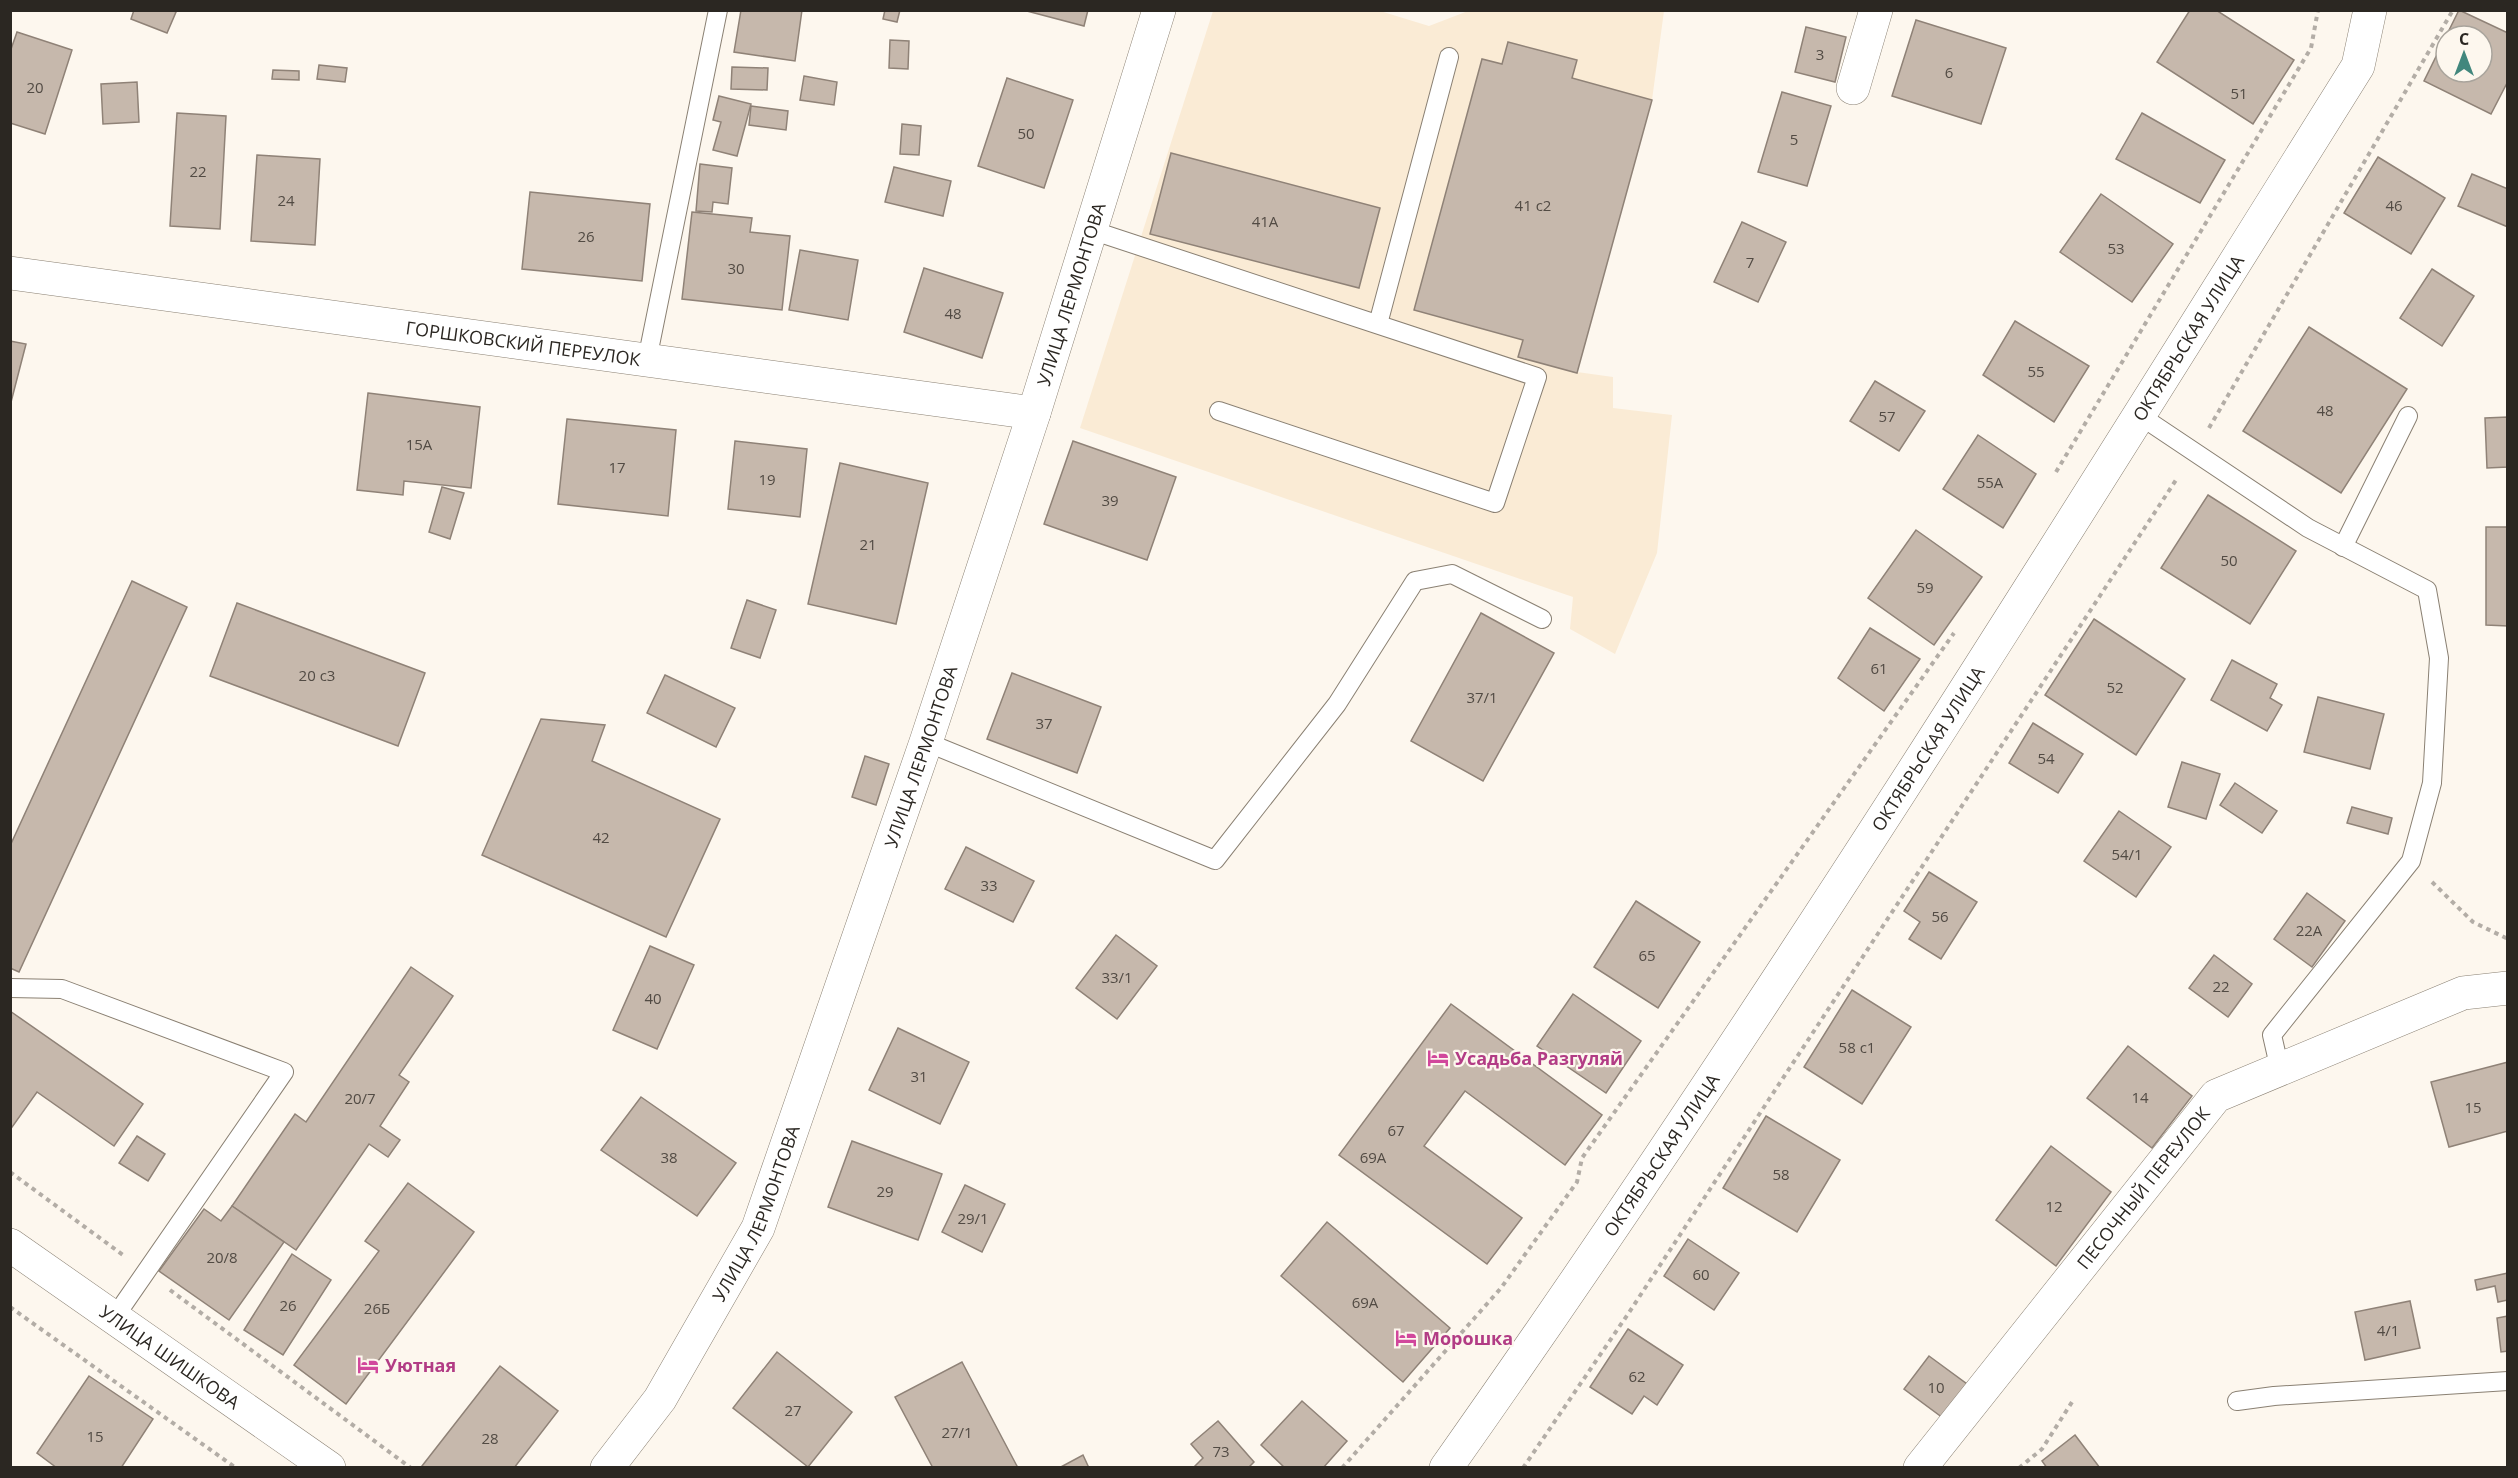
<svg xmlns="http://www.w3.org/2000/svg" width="2518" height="1478" font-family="'Open Sans',sans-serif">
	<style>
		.built { fill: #faebd5 }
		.building { fill: #c6b8ac; stroke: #8f8277; stroke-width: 1.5; fill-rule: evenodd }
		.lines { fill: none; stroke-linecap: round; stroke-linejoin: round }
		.lane-casing { stroke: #8a8073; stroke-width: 20 }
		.street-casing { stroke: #8a8073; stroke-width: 34 }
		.secondary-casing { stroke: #8a8073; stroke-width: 34 }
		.path { stroke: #b3ada6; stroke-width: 4; stroke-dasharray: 4.5 4.5; stroke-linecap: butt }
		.lane { stroke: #fff; stroke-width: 18 }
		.street { stroke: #fff; stroke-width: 33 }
		.secondary { stroke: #fff; stroke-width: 33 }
		.labels { text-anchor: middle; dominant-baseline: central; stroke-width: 4.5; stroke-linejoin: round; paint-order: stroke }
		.number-label { font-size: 15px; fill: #524b44 }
		.street-label { font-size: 18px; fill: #2b2722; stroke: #fdf7ee }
		.hotel-label { font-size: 18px; font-weight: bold; fill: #b23c85; stroke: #fdf7ee; text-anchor: start }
	</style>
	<rect width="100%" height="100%" fill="#fdf7ee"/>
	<path class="built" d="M1213,11H1380L1429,26L1468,11H1664L1652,100L1577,372L1613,377V408L1672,415L1657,553L1615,654L1570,629L1573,597L1080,428Z"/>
	<g class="building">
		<path d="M134,10H172L176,12L167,33L131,19Z"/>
		<path d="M741,10H802L795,61L734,52Z"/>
		<path d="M885,10H900L897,22L883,19Z"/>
		<path d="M1023,10H1088L1084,26Z"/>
		<path d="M2190,10H2216L2294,60L2253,124L2157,62Z"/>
		<path d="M2459,10L2508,33V81L2491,114L2424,81ZM2446,36H2482V72H2446Z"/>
		<path d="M1916,20L2006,48L1981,124L1892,96Z"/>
		<path d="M1806,27L1846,37L1835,82L1795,72Z"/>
		<path d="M17,32L72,50L45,134L10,123V52Z"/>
		<path d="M890,40L909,41L908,69L889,68Z"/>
		<path d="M1508,42L1577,60L1572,78L1652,100L1577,373L1518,357L1523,340L1414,310L1482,59L1502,64Z"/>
		<path d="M319,65L347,68L345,82L317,79Z"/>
		<path d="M732,67L768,68L767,90L731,89Z"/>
		<path d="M273,70L299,71V80L272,79Z"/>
		<path d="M804,76L837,82L834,105L800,100Z"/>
		<path d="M1007,78L1073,100L1044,188L978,166Z"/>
		<path d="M137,82L139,122L103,124L101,84Z"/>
		<path d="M1782,92L1831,106L1807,186L1758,172Z"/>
		<path d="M719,96L751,104L737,156L713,150L721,122L713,120Z"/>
		<path d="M751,106L788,111L786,130L749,125Z"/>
		<path d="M177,113L226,116L220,229L170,226Z"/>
		<path d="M2142,113L2225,160L2200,203L2116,159Z"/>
		<path d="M902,124L921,126L919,155L900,154Z"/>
		<path d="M1171,153L1380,208L1359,288L1150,234Z"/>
		<path d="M257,155L320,159L315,245L251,241Z"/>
		<path d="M2378,157L2445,198L2411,254L2344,213Z"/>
		<path d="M700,164L732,168L728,204L713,202L712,212L696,211Z"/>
		<path d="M894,167L951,181L943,216L885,202Z"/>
		<path d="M2472,174L2508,189V227L2458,206Z"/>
		<path d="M530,192L650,204L642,281L522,269Z"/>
		<path d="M2101,194L2173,244L2132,302L2060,252Z"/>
		<path d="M692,212L752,218L750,232L790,236L782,310L682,299Z"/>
		<path d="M1742,222L1786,242L1758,302L1714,282Z"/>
		<path d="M800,250L858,260L848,320L789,310Z"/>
		<path d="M924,268L1003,293L982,358L904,332Z"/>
		<path d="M2432,269L2474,296L2442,346L2400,318Z"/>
		<path d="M2015,321L2089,366L2054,422L1983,375Z"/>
		<path d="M2309,327L2407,389L2341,493L2243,431Z"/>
		<path d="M10,341L26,344L10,406Z"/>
		<path d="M1875,381L1925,411L1899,451L1850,421Z"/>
		<path d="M368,393L480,407L471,488L404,481L403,495L357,490Z"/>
		<path d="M2508,417V467L2487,468L2485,418Z"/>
		<path d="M567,419L676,430L668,516L558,504Z"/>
		<path d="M1978,435L2036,474L2003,528L1943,489Z"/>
		<path d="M735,441L807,449L800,517L728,509Z"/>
		<path d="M1073,441L1176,477L1147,560L1044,524Z"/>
		<path d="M840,463L928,483L896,624L808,604Z"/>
		<path d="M442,487L464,493L450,539L429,532Z"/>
		<path d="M2208,495L2296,551L2250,624L2161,568Z"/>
		<path d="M2486,527H2508V626L2486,625Z"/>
		<path d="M1916,530L1982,577L1934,645L1868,598Z"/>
		<path d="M132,581L187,607L19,972L10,968V846Z"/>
		<path d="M747,600L776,610L760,658L731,648Z"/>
		<path d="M237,603L425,673L398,746L210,676Z"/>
		<path d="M1481,613L1554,653L1483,781L1411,741Z"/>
		<path d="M2094,619L2185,679L2136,755L2045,695Z"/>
		<path d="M1870,628L1920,659L1884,711L1838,678Z"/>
		<path d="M2232,660L2277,684L2270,698L2282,705L2267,731L2211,700Z"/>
		<path d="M1012,673L1101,707L1077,773L987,739Z"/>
		<path d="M665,675L735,708L716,747L647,713Z"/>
		<path d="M2318,697L2384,714L2370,769L2304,752Z"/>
		<path d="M541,719L605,725L592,761L720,819L666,937L482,855Z"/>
		<path d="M2033,723L2083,754L2058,793L2009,763Z"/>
		<path d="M865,756L889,764L876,805L852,797Z"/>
		<path d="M2182,762L2220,774L2206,819L2168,807Z"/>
		<path d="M2235,783L2277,811L2262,833L2220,805Z"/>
		<path d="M2352,807L2392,818L2388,834L2347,823Z"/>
		<path d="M2119,811L2171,847L2136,897L2084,861Z"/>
		<path d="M966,847L1034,881L1013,922L945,889Z"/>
		<path d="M1929,872L1977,902L1941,959L1909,939L1920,922L1904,911Z"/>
		<path d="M2307,893L2345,921L2312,967L2274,939Z"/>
		<path d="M1636,901L1700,942L1658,1008L1594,967Z"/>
		<path d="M1116,935L1157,966L1117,1019L1076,988Z"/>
		<path d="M650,946L694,965L657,1049L613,1030Z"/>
		<path d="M2214,955L2252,984L2228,1017L2189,988Z"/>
		<path d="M411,967L453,996L399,1075L409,1082L380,1126L400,1140L388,1157L369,1144L296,1250L232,1206L295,1114L306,1122Z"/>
		<path d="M1852,990L1911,1027L1862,1104L1804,1067Z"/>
		<path d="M1573,994L1641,1041L1606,1093L1537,1046Z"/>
		<path d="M1451,1004L1602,1115L1565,1165L1465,1091L1424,1146L1522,1218L1487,1264L1339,1155Z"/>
		<path d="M10,1011L143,1104L114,1146L37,1092L10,1130Z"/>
		<path d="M898,1028L969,1062L940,1124L869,1090Z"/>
		<path d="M2128,1046L2192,1096L2152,1148L2087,1098Z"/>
		<path d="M2508,1062V1131L2449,1147L2431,1082Z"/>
		<path d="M641,1097L736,1163L697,1216L601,1150Z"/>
		<path d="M1766,1116L1840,1160L1797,1232L1723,1188Z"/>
		<path d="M137,1136L165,1154L148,1181L119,1163Z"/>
		<path d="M852,1141L942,1174L918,1240L828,1207Z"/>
		<path d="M2051,1146L2111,1192L2056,1266L1996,1220Z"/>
		<path d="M408,1183L474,1232L346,1404L294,1365L379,1251L365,1241Z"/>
		<path d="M965,1185L1005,1204L982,1252L942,1232Z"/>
		<path d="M232,1206L284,1242L229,1320L159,1271L204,1209L221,1221Z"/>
		<path d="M1327,1222L1450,1328L1403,1382L1281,1276Z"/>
		<path d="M1688,1239L1739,1273L1714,1310L1664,1276Z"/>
		<path d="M292,1254L331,1280L283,1355L244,1330Z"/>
		<path d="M2508,1273V1300L2498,1302L2495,1286L2477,1290L2475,1280Z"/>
		<path d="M2410,1301L2420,1348L2365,1360L2355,1312Z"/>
		<path d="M2508,1316V1351L2501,1352L2497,1318Z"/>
		<path d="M1628,1329L1683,1365L1657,1405L1644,1396L1632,1414L1590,1387Z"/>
		<path d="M777,1352L852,1412L808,1467L733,1408Z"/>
		<path d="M1929,1356L1967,1384L1943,1418L1904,1389Z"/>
		<path d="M962,1362L1018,1468H933L895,1397Z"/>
		<path d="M500,1366L558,1411L514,1468H424L422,1466Z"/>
		<path d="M89,1376L153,1419L121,1468H57L37,1453Z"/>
		<path d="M1302,1401L1347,1441L1323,1468H1285L1261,1445Z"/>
		<path d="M1218,1421L1254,1462L1248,1468H1193L1203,1458L1191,1444Z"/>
		<path d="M2075,1435L2100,1468H2047L2042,1461Z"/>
		<path d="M1083,1455L1089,1468H1059Z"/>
	</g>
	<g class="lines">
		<defs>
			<g id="lane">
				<path d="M1091,230L1537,377L1495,503L1219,411"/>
				<path d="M1378,324L1449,57"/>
				<path d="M647,360L718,10"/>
				<path d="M2139,415L2308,528L2427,590L2439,658L2432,783L2411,861L2272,1035L2280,1070"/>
				<path d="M2343,547L2408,416"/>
				<path d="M926,742L1215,860L1337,704L1415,581L1452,574L1542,619"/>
				<path d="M10,988L62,989L284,1072L114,1318"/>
				<path d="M2237,1401L2274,1396L2508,1381"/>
			</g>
			<g id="street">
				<path d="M1853,88L1876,10"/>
				<path id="s1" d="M10,273L1034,413"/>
				<path id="s2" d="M607,1468L660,1399L758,1228L926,742L1034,413L1159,10"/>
				<path id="s3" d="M1920,1468L2216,1096L2463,993L2508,988"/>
			</g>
			<g id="secondary">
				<path id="s4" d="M10,1245L329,1468"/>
				<path id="s5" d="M1446,1468C1768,1012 2063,538 2358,66L2370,10"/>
			</g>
		</defs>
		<use href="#lane" class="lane-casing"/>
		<use href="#street" class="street-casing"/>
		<use href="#secondary" class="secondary-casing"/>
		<g class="path">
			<path d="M2209,428L2453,10"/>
			<path d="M2056,472L2311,48L2318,10"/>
			<path d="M2432,882L2473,922L2508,939"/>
			<path d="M10,1172L123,1255"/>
			<path d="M170,1290L411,1468"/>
			<path d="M10,1307L236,1468"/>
			<path d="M1342,1468L1501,1288L1577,1182L1582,1158L1954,633"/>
			<path d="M1523,1468L1628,1314L2178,477"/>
			<path d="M2019,1468L2042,1449L2072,1402"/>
		</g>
		<use href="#lane" class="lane"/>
		<use href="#street" class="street"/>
		<use href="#secondary" class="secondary"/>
	</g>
	<defs>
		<symbol id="hotel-bare" viewBox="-9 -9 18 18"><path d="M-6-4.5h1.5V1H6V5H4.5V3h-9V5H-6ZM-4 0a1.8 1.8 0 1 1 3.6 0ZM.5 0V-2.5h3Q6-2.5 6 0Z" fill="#d1479c" stroke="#fdf7ee" stroke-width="2.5" paint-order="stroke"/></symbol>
	</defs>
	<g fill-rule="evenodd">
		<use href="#hotel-bare" x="1423" y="1043" width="30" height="30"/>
		<use href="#hotel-bare" x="1391" y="1323" width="30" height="30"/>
		<use href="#hotel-bare" x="353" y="1350" width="30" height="30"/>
	</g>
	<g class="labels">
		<g class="number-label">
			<text x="1820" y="54">3</text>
			<text x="1949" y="72">6</text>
			<text x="35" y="87">20</text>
			<text x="2239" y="93">51</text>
			<text x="1026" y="133">50</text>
			<text x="1794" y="139">5</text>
			<text x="198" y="171">22</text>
			<text x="286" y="200">24</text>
			<text x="1533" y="205">41 с2</text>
			<text x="2394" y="205">46</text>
			<text x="1265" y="221">41А</text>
			<text x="586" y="236">26</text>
			<text x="2116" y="248">53</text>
			<text x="1750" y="262">7</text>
			<text x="736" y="268">30</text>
			<text x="953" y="313">48</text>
			<text x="2036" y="371">55</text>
			<text x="2325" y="410">48</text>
			<text x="1887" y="416">57</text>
			<text x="419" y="444">15А</text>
			<text x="617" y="467">17</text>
			<text x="767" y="479">19</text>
			<text x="1990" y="482">55А</text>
			<text x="1110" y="500">39</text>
			<text x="868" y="544">21</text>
			<text x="2229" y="560">50</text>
			<text x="1925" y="587">59</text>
			<text x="1879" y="668">61</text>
			<text x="317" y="675">20 с3</text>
			<text x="2115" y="687">52</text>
			<text x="1482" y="697">37/1</text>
			<text x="1044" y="723">37</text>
			<text x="2046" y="758">54</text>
			<text x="601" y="837">42</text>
			<text x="2127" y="854">54/1</text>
			<text x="989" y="885">33</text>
			<text x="1940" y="916">56</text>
			<text x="2309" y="930">22А</text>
			<text x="1647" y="955">65</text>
			<text x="1117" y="977">33/1</text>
			<text x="2221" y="986">22</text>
			<text x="653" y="998">40</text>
			<text x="1857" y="1047">58 с1</text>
			<text x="919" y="1076">31</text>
			<text x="2140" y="1097">14</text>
			<text x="360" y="1098">20/7</text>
			<text x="2473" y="1107">15</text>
			<text x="1396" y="1130">67</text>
			<text x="669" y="1157">38</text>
			<text x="1373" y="1157">69А</text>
			<text x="1781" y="1174">58</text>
			<text x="885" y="1191">29</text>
			<text x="2054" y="1206">12</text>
			<text x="973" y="1218">29/1</text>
			<text x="222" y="1257">20/8</text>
			<text x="1701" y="1274">60</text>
			<text x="1365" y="1302">69А</text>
			<text x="288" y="1305">26</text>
			<text x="377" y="1308">26Б</text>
			<text x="2388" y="1330">4/1</text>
			<text x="1637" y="1376">62</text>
			<text x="1936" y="1387">10</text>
			<text x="793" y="1410">27</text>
			<text x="957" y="1432">27/1</text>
			<text x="95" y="1436">15</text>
			<text x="490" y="1438">28</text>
			<text x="1221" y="1451">73</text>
		</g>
		<g class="street-label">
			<text stroke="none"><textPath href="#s2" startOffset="1269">УЛИЦА ЛЕРМОНТОВА</textPath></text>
			<text stroke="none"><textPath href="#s5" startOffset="1352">ОКТЯБРЬСКАЯ УЛИЦА</textPath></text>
			<text stroke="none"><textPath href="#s1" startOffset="518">ГОРШКОВСКИЙ ПЕРЕУЛОК</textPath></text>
			<text stroke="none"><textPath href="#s5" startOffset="866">ОКТЯБРЬСКАЯ УЛИЦА</textPath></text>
			<text stroke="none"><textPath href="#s2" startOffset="783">УЛИЦА ЛЕРМОНТОВА</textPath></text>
			<text stroke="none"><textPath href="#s5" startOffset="380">ОКТЯБРЬСКАЯ УЛИЦА</textPath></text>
			<text stroke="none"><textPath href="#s3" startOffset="358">ПЕСОЧНЫЙ ПЕРЕУЛОК</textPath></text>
			<text stroke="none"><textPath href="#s2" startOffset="297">УЛИЦА ЛЕРМОНТОВА</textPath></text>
			<text stroke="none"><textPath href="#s4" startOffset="195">УЛИЦА ШИШКОВА</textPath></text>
		</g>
		<g class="hotel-label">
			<text x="1455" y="1058">Усадьба Разгуляй</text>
			<text x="1423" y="1338">Морошка</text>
			<text x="385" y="1365">Уютная</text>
		</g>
	</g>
	<rect width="2518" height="1478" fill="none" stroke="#2b2722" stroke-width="24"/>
	<g transform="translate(2464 54)"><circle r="28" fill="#fdf7ee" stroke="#a9a49c" stroke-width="1.5"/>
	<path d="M0-4.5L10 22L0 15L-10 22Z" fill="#42877d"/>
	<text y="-9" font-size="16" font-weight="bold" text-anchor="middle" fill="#2b2722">С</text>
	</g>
</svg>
